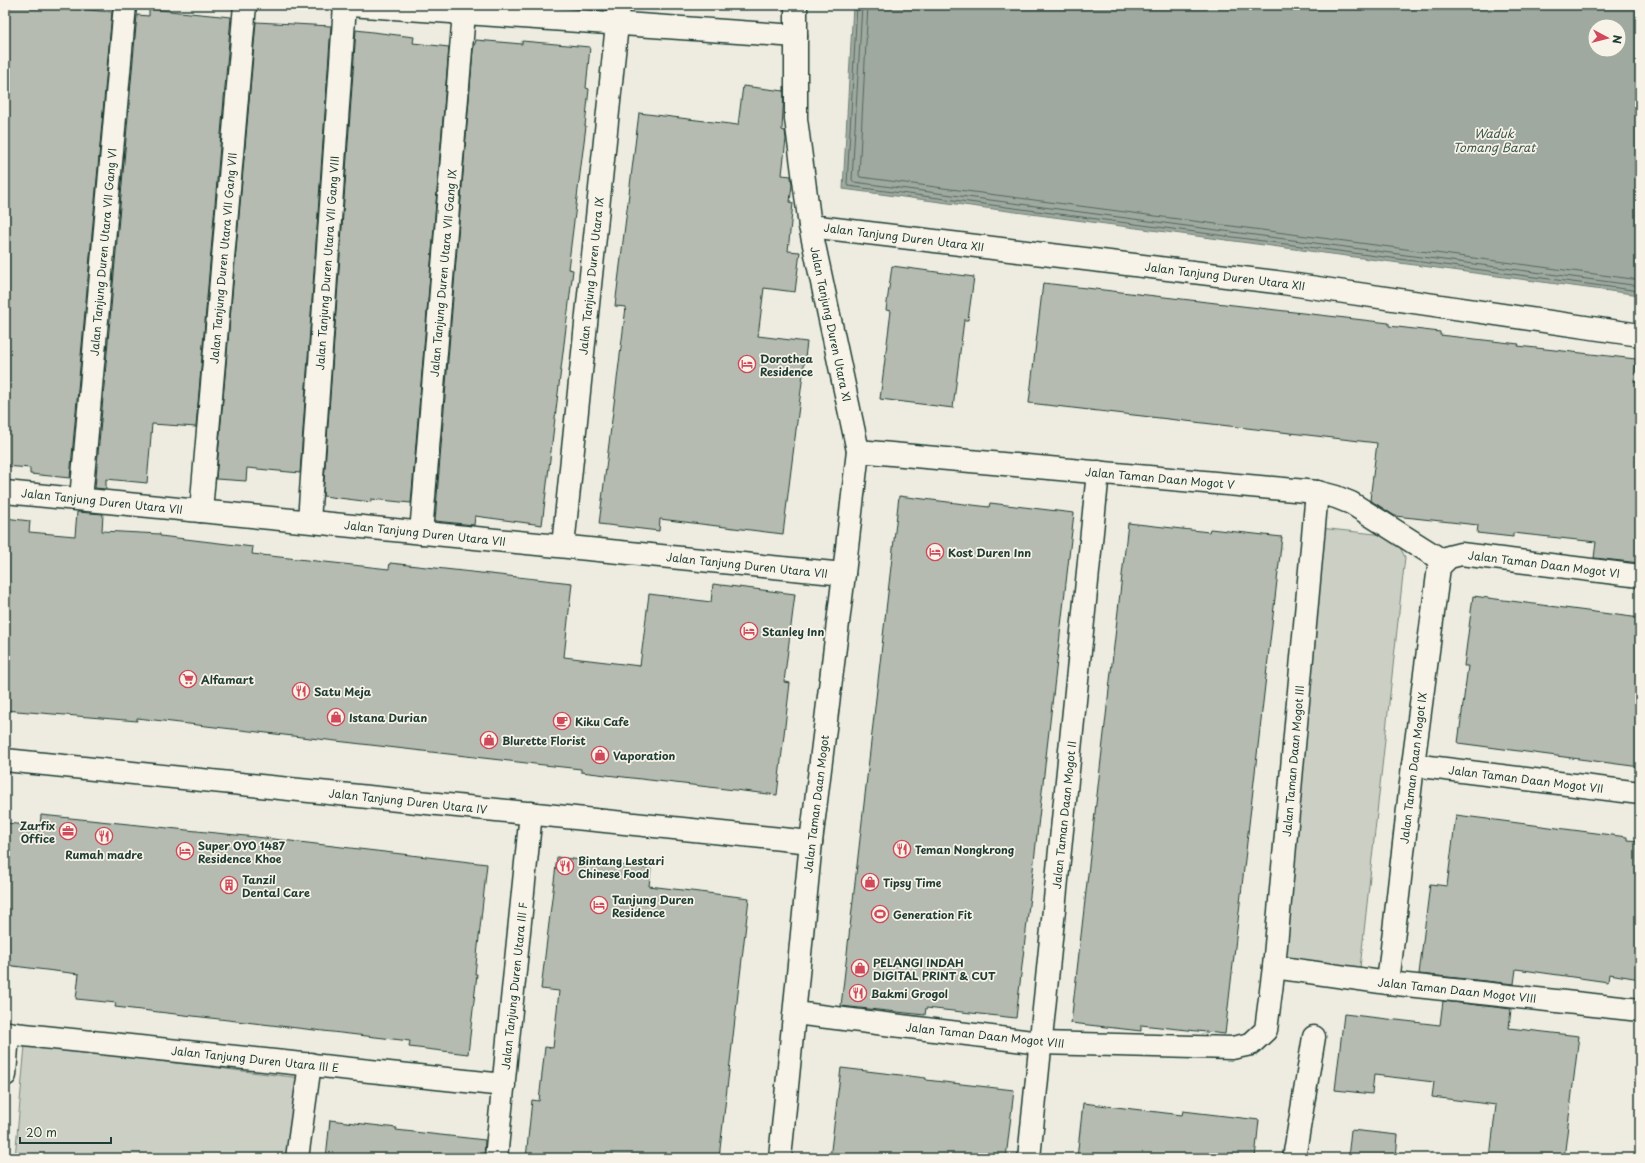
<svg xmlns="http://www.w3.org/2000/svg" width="1645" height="1163" font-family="'Playpen Sans',sans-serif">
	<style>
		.green { fill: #cccfc4; stroke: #76867c }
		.water { fill: #9fa99f; stroke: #6c7e74; fill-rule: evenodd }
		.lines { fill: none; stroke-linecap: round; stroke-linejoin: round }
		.shore { stroke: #52685f; stroke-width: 1 }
		.building { fill: #b5bbb0; stroke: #1f3d34 }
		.minor-casing { stroke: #1f3d34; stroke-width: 25 }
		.minor { stroke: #f7f3e8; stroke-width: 22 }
		.labels { text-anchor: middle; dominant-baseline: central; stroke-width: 3.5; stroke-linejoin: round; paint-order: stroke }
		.street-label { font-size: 11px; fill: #1f3d34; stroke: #f7f3e8 }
		.poi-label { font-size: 11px; font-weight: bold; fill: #1f3d34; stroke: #f7f3e8; text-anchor: start }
		.water-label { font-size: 12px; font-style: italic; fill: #3f584f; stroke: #f7f3e8 }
	</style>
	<rect width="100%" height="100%" fill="#eeece1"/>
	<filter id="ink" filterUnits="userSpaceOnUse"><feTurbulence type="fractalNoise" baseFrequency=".025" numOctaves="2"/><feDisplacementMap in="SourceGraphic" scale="8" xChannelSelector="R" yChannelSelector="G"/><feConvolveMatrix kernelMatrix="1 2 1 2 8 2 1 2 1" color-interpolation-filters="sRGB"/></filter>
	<g filter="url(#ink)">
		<g class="green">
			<path d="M1320,528L1394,536L1405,557L1360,968L1266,957Z"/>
			<path d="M25,1045L301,1078L291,1158H15Z"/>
		</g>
		<path class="water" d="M853,5H1640V295L843,189ZM1595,26H1619V50H1595Z"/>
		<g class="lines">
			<g class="shore">
				<path d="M857,5L847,184L848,186L1640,291"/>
				<path d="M862,5L852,180L854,182L1640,286"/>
				<path d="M868,5L859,175L860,177L1640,280"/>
			</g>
		</g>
		<g class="building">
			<path d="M5,5H65V8L112,12L70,478L30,474V468L5,466Z"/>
			<path d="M149,9L231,17L196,427L152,424L147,483L106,479V489L95,488L137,15L149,16Z"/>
			<path d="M256,22L331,26L300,473L247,468L246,481L216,479Z"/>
			<path d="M356,30L414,37L413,43L449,47L411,503L371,499V502L323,496Z"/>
			<path d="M476,40L522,44V41L590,47L586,88L589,89L585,126H586L568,269L573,270L542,525L475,516L474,525L435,521L473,50Z"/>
			<path d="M743,86L784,91L782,130L785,131L786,139L782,175L791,176L792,185L790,202L793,203L788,251L800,252L795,292L764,288L758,336L807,342L783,534L660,519L659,531L599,524L626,307L615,306L639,113L738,125Z"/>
			<path d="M892,266L974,277L968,320H964L953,408L880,399L891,311L886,310Z"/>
			<path d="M1043,283L1389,323V326L1440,332V335L1519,344L1518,346L1636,359L1634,382H1640V563L1594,558L1596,542L1513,533V537L1477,533L1478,525L1395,516L1370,500L1377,443L1029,403Z"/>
			<path d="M899,496L989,507L990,503L1074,513L1016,1018L926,1008L925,1015L841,1006Z"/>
			<path d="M77,512L103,514L102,531L160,534V536L253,547L252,554L389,569L390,563L572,583L564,657L640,666L649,594L711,602L713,584L795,594L784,682L790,683L777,795L581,772V769L535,764L137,718V721L5,710V518L30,521L29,532L75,536Z"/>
			<path d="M1128,523L1209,532L1210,529L1282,537L1225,1034L1141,1025V1031L1071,1023Z"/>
			<path d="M1473,596L1640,618V767L1458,743L1468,666H1464Z"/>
			<path d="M41,815L265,838L487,864L475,974H477L468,1054L409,1047L410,1041L115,1007L116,1003L76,999L79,974L5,965V823L40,826Z"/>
			<path d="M1456,815L1627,837V840L1640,841V979L1609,974L1608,982L1516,969L1514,984L1419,974L1430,884L1447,886Z"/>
			<path d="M557,857L651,869L649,886L749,898L719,1158H526L532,1100L539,1101L545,1047L553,1048L559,991L541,989Z"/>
			<path d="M1443,1001L1511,1009L1509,1028L1579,1036L1564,1158H1490L1496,1105L1432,1097L1434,1082L1374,1075L1372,1094L1335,1090L1344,1014L1440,1025Z"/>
			<path d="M841,1068L926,1078V1080L1014,1090L1006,1158H830Z"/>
			<path d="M1083,1103L1182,1115L1183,1111L1259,1120L1255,1158H1077Z"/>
			<path d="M330,1120L397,1128L396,1130L485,1140L484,1158H326Z"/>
			<path d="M1351,1130L1398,1135L1396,1158H1348Z"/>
		</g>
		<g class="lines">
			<defs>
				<g id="minor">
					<path d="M350,5L796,36"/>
					<path d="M810,226L1276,282L1640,335"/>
					<path d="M858,451L1317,492L1336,497L1351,503L1443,561"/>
					<path d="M5,492L844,574"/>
					<path d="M81,499L125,5"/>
					<path d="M201,511L245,5"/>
					<path d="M309,521L345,5"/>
					<path d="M421,533L464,13"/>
					<path d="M563,546L619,5"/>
					<path d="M5,760L811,842"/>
					<path d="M1413,765L1640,793"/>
					<path d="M1274,967L1388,983L1640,1010"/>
					<path d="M1388,983L1413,765L1439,567L1449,557L1461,554L1640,576"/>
					<path d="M795,1013L1040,1043L1232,1048L1251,1044L1266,1030L1274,967L1317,492"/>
					<path d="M5,1033L504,1085"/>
					<path d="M5,1075L8,1033"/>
					<path d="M297,1158L310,1064"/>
					<path d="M496,1158L531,813"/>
					<path d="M780,1158L811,842L844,574L858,451L810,226L796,119V5"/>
					<path d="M1029,1158L1098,472"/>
					<path d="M1294,1158L1314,1037"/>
				</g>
			</defs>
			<use href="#minor" class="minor-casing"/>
			<use href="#minor" class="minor"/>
		</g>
	</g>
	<defs>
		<symbol id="hotel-ring" viewBox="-11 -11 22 22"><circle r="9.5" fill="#f7f3e8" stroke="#d1495b" stroke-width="1.5"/><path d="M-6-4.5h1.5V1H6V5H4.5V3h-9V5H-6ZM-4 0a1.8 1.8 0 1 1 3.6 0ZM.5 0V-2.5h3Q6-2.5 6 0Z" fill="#d1495b"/></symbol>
		<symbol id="supermarket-ring" viewBox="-11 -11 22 22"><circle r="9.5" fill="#f7f3e8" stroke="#d1495b" stroke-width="1.5"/><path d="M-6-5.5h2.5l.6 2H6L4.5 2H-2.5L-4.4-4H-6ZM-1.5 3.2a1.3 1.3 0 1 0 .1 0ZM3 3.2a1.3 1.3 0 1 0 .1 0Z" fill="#d1495b"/></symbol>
		<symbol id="restaurant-ring" viewBox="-11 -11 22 22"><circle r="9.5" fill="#f7f3e8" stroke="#d1495b" stroke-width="1.5"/><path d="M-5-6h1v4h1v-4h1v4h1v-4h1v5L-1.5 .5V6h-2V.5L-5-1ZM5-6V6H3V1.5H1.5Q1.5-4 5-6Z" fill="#d1495b"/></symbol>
		<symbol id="shop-ring" viewBox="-11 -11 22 22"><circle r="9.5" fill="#f7f3e8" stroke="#d1495b" stroke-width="1.5"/><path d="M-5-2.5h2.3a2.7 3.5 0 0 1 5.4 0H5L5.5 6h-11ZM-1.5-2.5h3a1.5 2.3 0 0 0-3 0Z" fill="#d1495b"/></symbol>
		<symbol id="cafe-ring" viewBox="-11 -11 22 22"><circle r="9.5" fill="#f7f3e8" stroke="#d1495b" stroke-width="1.5"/><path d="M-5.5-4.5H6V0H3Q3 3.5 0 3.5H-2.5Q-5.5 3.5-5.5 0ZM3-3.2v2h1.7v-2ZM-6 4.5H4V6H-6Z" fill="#d1495b"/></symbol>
		<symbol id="office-ring" viewBox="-11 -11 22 22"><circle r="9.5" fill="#f7f3e8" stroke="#d1495b" stroke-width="1.5"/><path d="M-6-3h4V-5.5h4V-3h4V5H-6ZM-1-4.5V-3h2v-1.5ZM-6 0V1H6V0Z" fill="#d1495b"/></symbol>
		<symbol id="building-ring" viewBox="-11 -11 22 22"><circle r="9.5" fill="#f7f3e8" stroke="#d1495b" stroke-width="1.5"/><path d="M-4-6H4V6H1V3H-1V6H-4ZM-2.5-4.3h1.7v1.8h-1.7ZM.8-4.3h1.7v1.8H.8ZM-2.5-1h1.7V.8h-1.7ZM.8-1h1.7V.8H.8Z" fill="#d1495b"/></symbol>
		<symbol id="stadium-ring" viewBox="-11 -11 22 22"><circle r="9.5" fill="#f7f3e8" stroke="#d1495b" stroke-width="1.5"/><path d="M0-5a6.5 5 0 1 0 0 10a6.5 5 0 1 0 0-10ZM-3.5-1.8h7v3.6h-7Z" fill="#d1495b"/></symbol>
	</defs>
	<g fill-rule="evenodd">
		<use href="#hotel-ring" x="737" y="354" width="20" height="20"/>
		<use href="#hotel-ring" x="925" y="542" width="20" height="20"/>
		<use href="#hotel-ring" x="739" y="621" width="20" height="20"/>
		<use href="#supermarket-ring" x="178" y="669" width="20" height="20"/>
		<use href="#restaurant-ring" x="291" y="681" width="20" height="20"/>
		<use href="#shop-ring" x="326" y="707" width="20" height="20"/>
		<use href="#cafe-ring" x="552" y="711" width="20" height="20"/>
		<use href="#shop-ring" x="479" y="730" width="20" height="20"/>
		<use href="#shop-ring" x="590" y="745" width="20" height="20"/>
		<use href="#office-ring" x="58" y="821" width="20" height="20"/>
		<use href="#restaurant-ring" x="94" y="826" width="20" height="20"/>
		<use href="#restaurant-ring" x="892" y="839" width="20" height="20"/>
		<use href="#hotel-ring" x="175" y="841" width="20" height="20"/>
		<use href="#restaurant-ring" x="555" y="856" width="20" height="20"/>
		<use href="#shop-ring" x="860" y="872" width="20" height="20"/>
		<use href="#building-ring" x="219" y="875" width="20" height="20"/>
		<use href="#hotel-ring" x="589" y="895" width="20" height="20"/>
		<use href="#stadium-ring" x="870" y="904" width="20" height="20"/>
		<use href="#shop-ring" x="850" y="958" width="20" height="20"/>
		<use href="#restaurant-ring" x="848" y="983" width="20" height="20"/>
	</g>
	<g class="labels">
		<g class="street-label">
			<text transform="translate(904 237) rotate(7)">Jalan Tanjung Duren Utara XII</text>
			<text transform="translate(103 252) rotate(-85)">Jalan Tanjung Duren Utara VII Gang VI</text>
			<text transform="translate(223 258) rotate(-85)">Jalan Tanjung Duren Utara VII Gang VII</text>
			<text transform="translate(327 263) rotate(-86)">Jalan Tanjung Duren Utara VII Gang VIII</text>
			<text transform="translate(443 273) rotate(-85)">Jalan Tanjung Duren Utara VII Gang IX</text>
			<text transform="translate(591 276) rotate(-84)">Jalan Tanjung Duren Utara IX</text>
			<text transform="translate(1225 276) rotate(7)">Jalan Tanjung Duren Utara XII</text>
			<text transform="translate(831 324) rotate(78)">Jalan Tanjung Duren Utara XI</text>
			<text transform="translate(1160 478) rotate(5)">Jalan Taman Daan Mogot V</text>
			<text transform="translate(102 501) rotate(6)">Jalan Tanjung Duren Utara VII</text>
			<text transform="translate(425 533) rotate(6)">Jalan Tanjung Duren Utara VII</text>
			<text transform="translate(1544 564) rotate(7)">Jalan Taman Daan Mogot VI</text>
			<text transform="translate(747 565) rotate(6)">Jalan Tanjung Duren Utara VII</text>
			<text transform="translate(1293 761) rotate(-85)">Jalan Taman Daan Mogot III</text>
			<text transform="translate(1413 768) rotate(-83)">Jalan Taman Daan Mogot IX</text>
			<text transform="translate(1526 779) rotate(7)">Jalan Taman Daan Mogot VII</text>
			<text transform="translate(408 801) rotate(6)">Jalan Tanjung Duren Utara IV</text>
			<text transform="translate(816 804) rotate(-83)">Jalan Taman Daan Mogot</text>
			<text transform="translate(1064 815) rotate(-84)">Jalan Taman Daan Mogot II</text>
			<text transform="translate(514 986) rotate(-84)">Jalan Tanjung Duren Utara III F</text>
			<text transform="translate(1457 990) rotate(6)">Jalan Taman Daan Mogot VIII</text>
			<text transform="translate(985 1035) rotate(6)">Jalan Taman Daan Mogot VIII</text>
			<text transform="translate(255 1059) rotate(6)">Jalan Tanjung Duren Utara III E</text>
		</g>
		<g class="poi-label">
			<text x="760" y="358">Dorothea<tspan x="760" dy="13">Residence</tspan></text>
			<text x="948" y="552">Kost Duren Inn</text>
			<text x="762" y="631">Stanley Inn</text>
			<text x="201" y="679">Alfamart</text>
			<text x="314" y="691">Satu Meja</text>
			<text x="349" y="717">Istana Durian</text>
			<text x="575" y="721">Kiku Cafe</text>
			<text x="502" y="740">Blurette Florist</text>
			<text x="613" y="755">Vaporation</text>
			<text x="55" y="825" text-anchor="end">Zarfix<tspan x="55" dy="13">Office</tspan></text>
			<text x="198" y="845">Super OYO 1487<tspan x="198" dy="13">Residence Khoe</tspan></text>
			<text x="915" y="849">Teman Nongkrong</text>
			<text x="104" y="854" text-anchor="middle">Rumah madre</text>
			<text x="578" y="860">Bintang Lestari<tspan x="578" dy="13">Chinese Food</tspan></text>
			<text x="242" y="879">Tanzil<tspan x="242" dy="13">Dental Care</tspan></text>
			<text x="883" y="882">Tipsy Time</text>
			<text x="612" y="899">Tanjung Duren<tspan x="612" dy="13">Residence</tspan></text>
			<text x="893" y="914">Generation Fit</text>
			<text x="873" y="962">PELANGI INDAH<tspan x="873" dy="13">DIGITAL PRINT &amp; CUT</tspan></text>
			<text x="871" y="993">Bakmi Grogol</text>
		</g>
		<g class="water-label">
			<text x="1494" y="133">Waduk<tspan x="1494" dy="14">Tomang Barat</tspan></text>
		</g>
	</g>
	<rect width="1645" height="1163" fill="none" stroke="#f7f3e8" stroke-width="20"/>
	<rect x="10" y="10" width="1625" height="1143" fill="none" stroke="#1f3d34" stroke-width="1.5" filter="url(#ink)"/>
	<g transform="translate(1607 38) rotate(97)"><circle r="19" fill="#f7f3e8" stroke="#a1aaa0"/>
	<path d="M0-3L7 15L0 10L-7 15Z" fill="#d1495b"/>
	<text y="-6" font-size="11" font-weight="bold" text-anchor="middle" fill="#1f3d34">N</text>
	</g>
	<path d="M20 1137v6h91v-6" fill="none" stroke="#1f3d34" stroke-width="2"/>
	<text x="26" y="1137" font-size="12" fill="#1f3d34" stroke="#f7f3e8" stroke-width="3" paint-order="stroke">20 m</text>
</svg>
